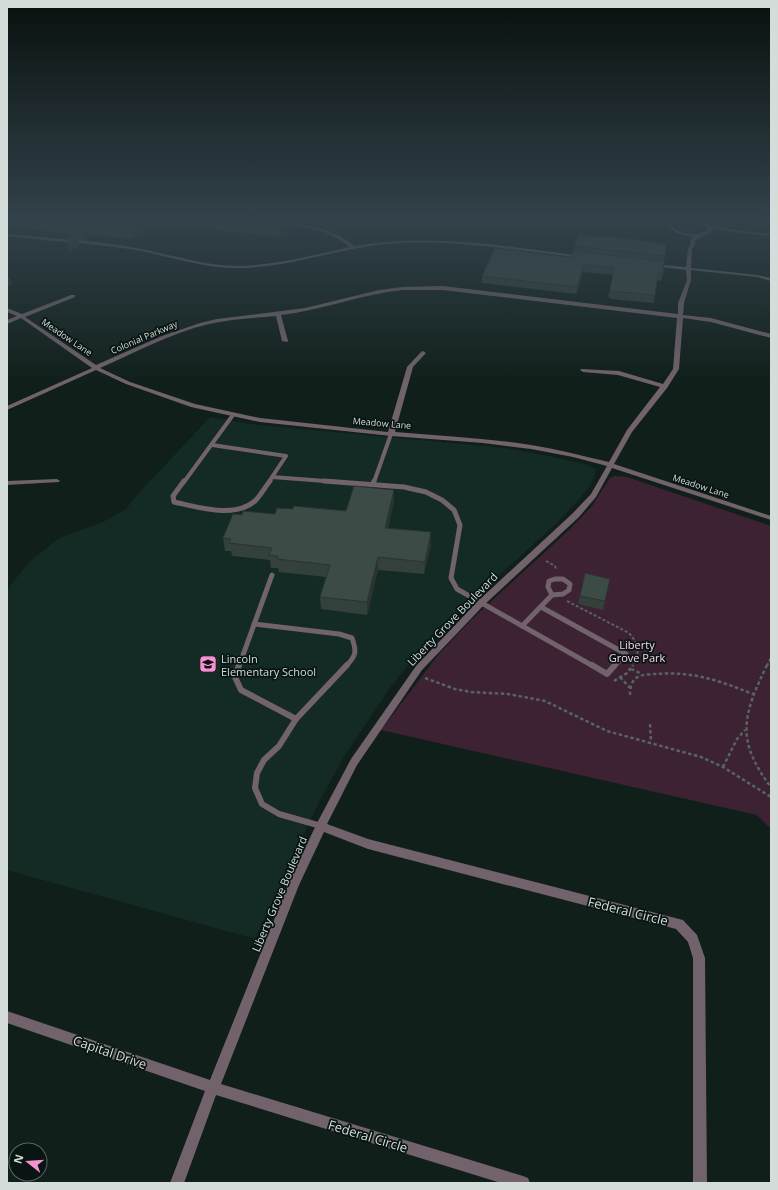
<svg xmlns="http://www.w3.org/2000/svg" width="778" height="1190" font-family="'Open Sans',sans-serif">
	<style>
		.built { fill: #142a24 }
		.green { fill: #3c2232 }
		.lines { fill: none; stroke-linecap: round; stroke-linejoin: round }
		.path-far1 { stroke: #576460; stroke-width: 2; stroke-dasharray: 3 2; stroke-linecap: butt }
		.path { stroke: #576460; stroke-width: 2.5; stroke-dasharray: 3.5 2.5; stroke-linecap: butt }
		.lane-far2 { stroke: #71626b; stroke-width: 4 }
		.lane-far1 { stroke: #71626b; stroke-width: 5 }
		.lane { stroke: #71626b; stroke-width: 6 }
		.street { fill: #71626b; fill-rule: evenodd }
		.wall { fill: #34403c }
		.shaded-wall { fill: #2a3431 }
		.building { fill: #3c4b46; stroke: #2a3431 }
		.labels { text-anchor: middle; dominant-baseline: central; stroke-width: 3.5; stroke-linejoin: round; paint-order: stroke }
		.far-street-label { font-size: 9px; fill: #d4ddda; stroke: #081512 }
		.street-label { font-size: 11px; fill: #d4ddda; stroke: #081512 }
		.park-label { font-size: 11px; fill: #f9d4ea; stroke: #081512 }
		.poi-label { font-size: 11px; fill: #d4ddda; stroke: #081512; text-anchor: start }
		.near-street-label { font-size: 13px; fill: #d4ddda; stroke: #081512 }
	</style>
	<rect width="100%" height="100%" fill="#111f1b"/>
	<path class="built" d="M210,417L250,424L504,448L539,454L585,464L596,469L594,478L588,489L562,518L428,640L390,688L345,755L320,800L255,939L7,870V590L28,563L59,538L103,522L126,509L136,496Z"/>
	<g class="green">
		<path d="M679,222C687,221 701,220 704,229C697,235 683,233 676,227V224Z"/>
		<path d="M614,476L627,477L771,526V829L757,815L381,730L438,655L472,619L570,529L592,506L610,478Z"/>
	</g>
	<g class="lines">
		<g class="path-far1">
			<path d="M546,561L555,566L556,570"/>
			<path d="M567,601L629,633C639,644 640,654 633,666"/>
			<path d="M767,666L771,657"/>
		</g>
		<g class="path">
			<path d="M767,665C743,715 735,740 771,787"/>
			<path d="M631,669L642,674"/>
			<path d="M620,677L630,688"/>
			<path d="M425,678L455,689L471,692L508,694L545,701L607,731L701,757L723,767L771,797"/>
			<path d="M614,681L627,673L633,665"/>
			<path d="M630,695C630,689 631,682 636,678C642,674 651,674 657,674C693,671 720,681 753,694"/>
			<path d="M650,724L651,742"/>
			<path d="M723,767L737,739L745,730"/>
		</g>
		<g class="lane-far2">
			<path d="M212,445L286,456L272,477"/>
			<path d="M184,482L233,415"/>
			<path d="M269,482L272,477L338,482"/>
			<path d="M374,482L391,434"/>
		</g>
		<g class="lane-far1">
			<path d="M184,481L173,496L174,502C198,507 234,519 255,501C261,495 265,487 270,481"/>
			<path d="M324,481L404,487L426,492L442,500L454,510L460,525L451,578L457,589L593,666"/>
			<path d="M373,484L374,481"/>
			<path d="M555,579H563L570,584L569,590L563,594L552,595L548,587L549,581Z"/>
			<path d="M541,607L626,654L614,666"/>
			<path d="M254,624L339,634L352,638C357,652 356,656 346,666"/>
			<path d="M522,626L552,595"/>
			<path d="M239,666L272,575"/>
		</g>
		<g class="lane">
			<path d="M239,665L235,677L241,690L296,719"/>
			<path d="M592,665L607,674L615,665"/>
			<path d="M321,826L279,814L262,804L255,788L257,773L264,760L279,746L296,719L347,665"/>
		</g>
		<g class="street">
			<path d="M689,218L708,223L709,225L740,231L771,234V236L740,233L712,228L713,229L712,232L695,240L694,247L692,249L691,268L758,275L771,278V281L757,277L691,270V280L684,303L683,315L711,318L771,334V338L711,322L683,318L679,369L667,388L632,432L614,464L771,516V520L612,468L596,497L579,517L484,605L422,670L357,765L327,824L368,839L683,920L697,935L705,958L707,1183H693V958L688,942L676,929L368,849L324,832L299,885L221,1084L523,1176L528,1178L530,1183H501L216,1095L184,1183H170L205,1091L7,1023V1011L210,1080L290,880L317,823L351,759L416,666L478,601L573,513L591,494L607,466L573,457L531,449L483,443L391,436L260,422L191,407L126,384L96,370L7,410V406L92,368L21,318L7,324V320L17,316L7,312V308L22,314L71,295H75V297L25,317L96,365L162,336L200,323L217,319L305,308L379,290L403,287L443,286L678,314V303L687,280L686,270L653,266L651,265L653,264L686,267L688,248L690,246L691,239L693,237L676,233L668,227V223H650L648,222L650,221ZM689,220L704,225L709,229C699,237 681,235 672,226V224L678,221ZM403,290H443L677,318L673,369L663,384L619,371L581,369L580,370L583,372L618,375L660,387L627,430L609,462C583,456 557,449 531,445C486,438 440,436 395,432L413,367L426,353L423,351L421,352L407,367L388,432L260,418L195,404L130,382L100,368C136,352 171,333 209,324C231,319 254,318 276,316L282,341L287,342L288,341L281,315C323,310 362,294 403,290Z"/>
			<path d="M277,221C306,224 332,228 355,246C431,233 506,246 582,256L584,257L582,258C517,251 452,238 386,244C337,249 290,267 240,268C203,269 167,255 130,249C90,243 48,241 7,236V234C48,238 90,240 131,247C167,253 202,266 239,266C277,265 314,255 350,247C324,227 306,228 275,223V221Z"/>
			<path d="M57,479L60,481L59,482L7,485V481Z"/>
		</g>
	</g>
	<g class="wall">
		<path d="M7,218H181L173,225L153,222L132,239L91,235L85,241L78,240L79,245L69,253L70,237L69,234L7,226Z"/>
		<path d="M203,218H296L292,222L287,221L288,227L278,237L200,228L199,221Z"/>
		<path d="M575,246L665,256L664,261L663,273L661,281L657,280L655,295L654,303L611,299L608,297L613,275L583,272L576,294L482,283V276L571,257L574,251Z"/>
		<path d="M394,502L388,528L431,545L424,574L378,570L367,615L321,609L320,597L326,577L279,572L278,568H271L270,560L232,556L231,551H225L223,538L242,515L275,514L293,509L346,511Z"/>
		<path d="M585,573L605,601L603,610L578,604Z"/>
	</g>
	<g class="shaded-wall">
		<path d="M148,218H152L153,222L132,239L130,232Z"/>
		<path d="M172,218H181L173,225Z"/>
		<path d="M292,218H296L292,222Z"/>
		<path d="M287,220L288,227L278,237V230Z"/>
		<path d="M90,228L91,235L85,241L83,234Z"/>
		<path d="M77,238L79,245L69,253L67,246Z"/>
		<path d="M584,264L583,272L576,294L577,287Z"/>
		<path d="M10,277L12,284L7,287V278Z"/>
		<path d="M394,490V502L385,540V528Z"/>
		<path d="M431,532V545L424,574L425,562Z"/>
		<path d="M378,557V570L367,615V602Z"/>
	</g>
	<g class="building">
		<path d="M7,218H148L130,232L90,228L83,234L69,232V227L7,219Z"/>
		<path d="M203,218H273L287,220L278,230L199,221Z"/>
		<path d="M578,235L604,238V236L666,244L665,256L575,246Z"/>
		<path d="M68,237L77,238L67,246Z"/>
		<path d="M495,248L569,257H571L573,251L664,261L663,273H658L655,295L612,291L610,290L614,268L584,264L577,287L482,276Z"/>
		<path d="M354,486L394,490L385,528L431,532L425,562L378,557L367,602L320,597L330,565L277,559L278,556L269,555L272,548L229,543L231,539L223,538L233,514L242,515L243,511L275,514L277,508L293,509L294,506L346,511Z"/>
		<path d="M585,573L610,579L605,601L580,596Z"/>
	</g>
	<linearGradient id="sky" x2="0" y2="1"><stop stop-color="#09110f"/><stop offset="0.57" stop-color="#32424a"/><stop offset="1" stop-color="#32424a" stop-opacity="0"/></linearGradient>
	<rect width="778" height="384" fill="url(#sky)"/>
	<defs>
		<symbol id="school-square" viewBox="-11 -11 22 22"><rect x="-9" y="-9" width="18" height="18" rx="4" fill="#f590d1" stroke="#081512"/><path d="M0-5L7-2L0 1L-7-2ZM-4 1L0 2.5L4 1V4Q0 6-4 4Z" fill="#111"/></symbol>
	</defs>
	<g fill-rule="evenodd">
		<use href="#school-square" x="198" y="654" width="20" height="20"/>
	</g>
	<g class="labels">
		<g class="far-street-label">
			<text transform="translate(67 337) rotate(34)">Meadow Lane</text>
			<text transform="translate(144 337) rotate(-23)">Colonial Parkway</text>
			<text transform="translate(382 423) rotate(5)">Meadow Lane</text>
			<text transform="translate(701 486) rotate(18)">Meadow Lane</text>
		</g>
		<g class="street-label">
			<text transform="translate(452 619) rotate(-46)">Liberty Grove Boulevard</text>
			<text transform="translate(279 894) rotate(-67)">Liberty Grove Boulevard</text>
		</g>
		<g class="park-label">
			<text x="637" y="644">Liberty<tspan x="637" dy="13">Grove Park</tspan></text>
		</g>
		<g class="poi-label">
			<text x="221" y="658">Lincoln<tspan x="221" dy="13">Elementary School</tspan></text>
		</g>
		<g class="near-street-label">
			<text transform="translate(628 911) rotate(14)">Federal Circle</text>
			<text transform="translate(110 1052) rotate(19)">Capital Drive</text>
			<text transform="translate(368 1136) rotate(17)">Federal Circle</text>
		</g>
	</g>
	<rect width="778" height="1190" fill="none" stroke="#d4ddda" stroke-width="16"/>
	<g transform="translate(28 1162) rotate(287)"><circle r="19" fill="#081512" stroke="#5a6562"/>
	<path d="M0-3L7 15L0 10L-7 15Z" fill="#f590d1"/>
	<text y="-6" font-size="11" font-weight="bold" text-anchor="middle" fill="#d4ddda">N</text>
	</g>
</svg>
